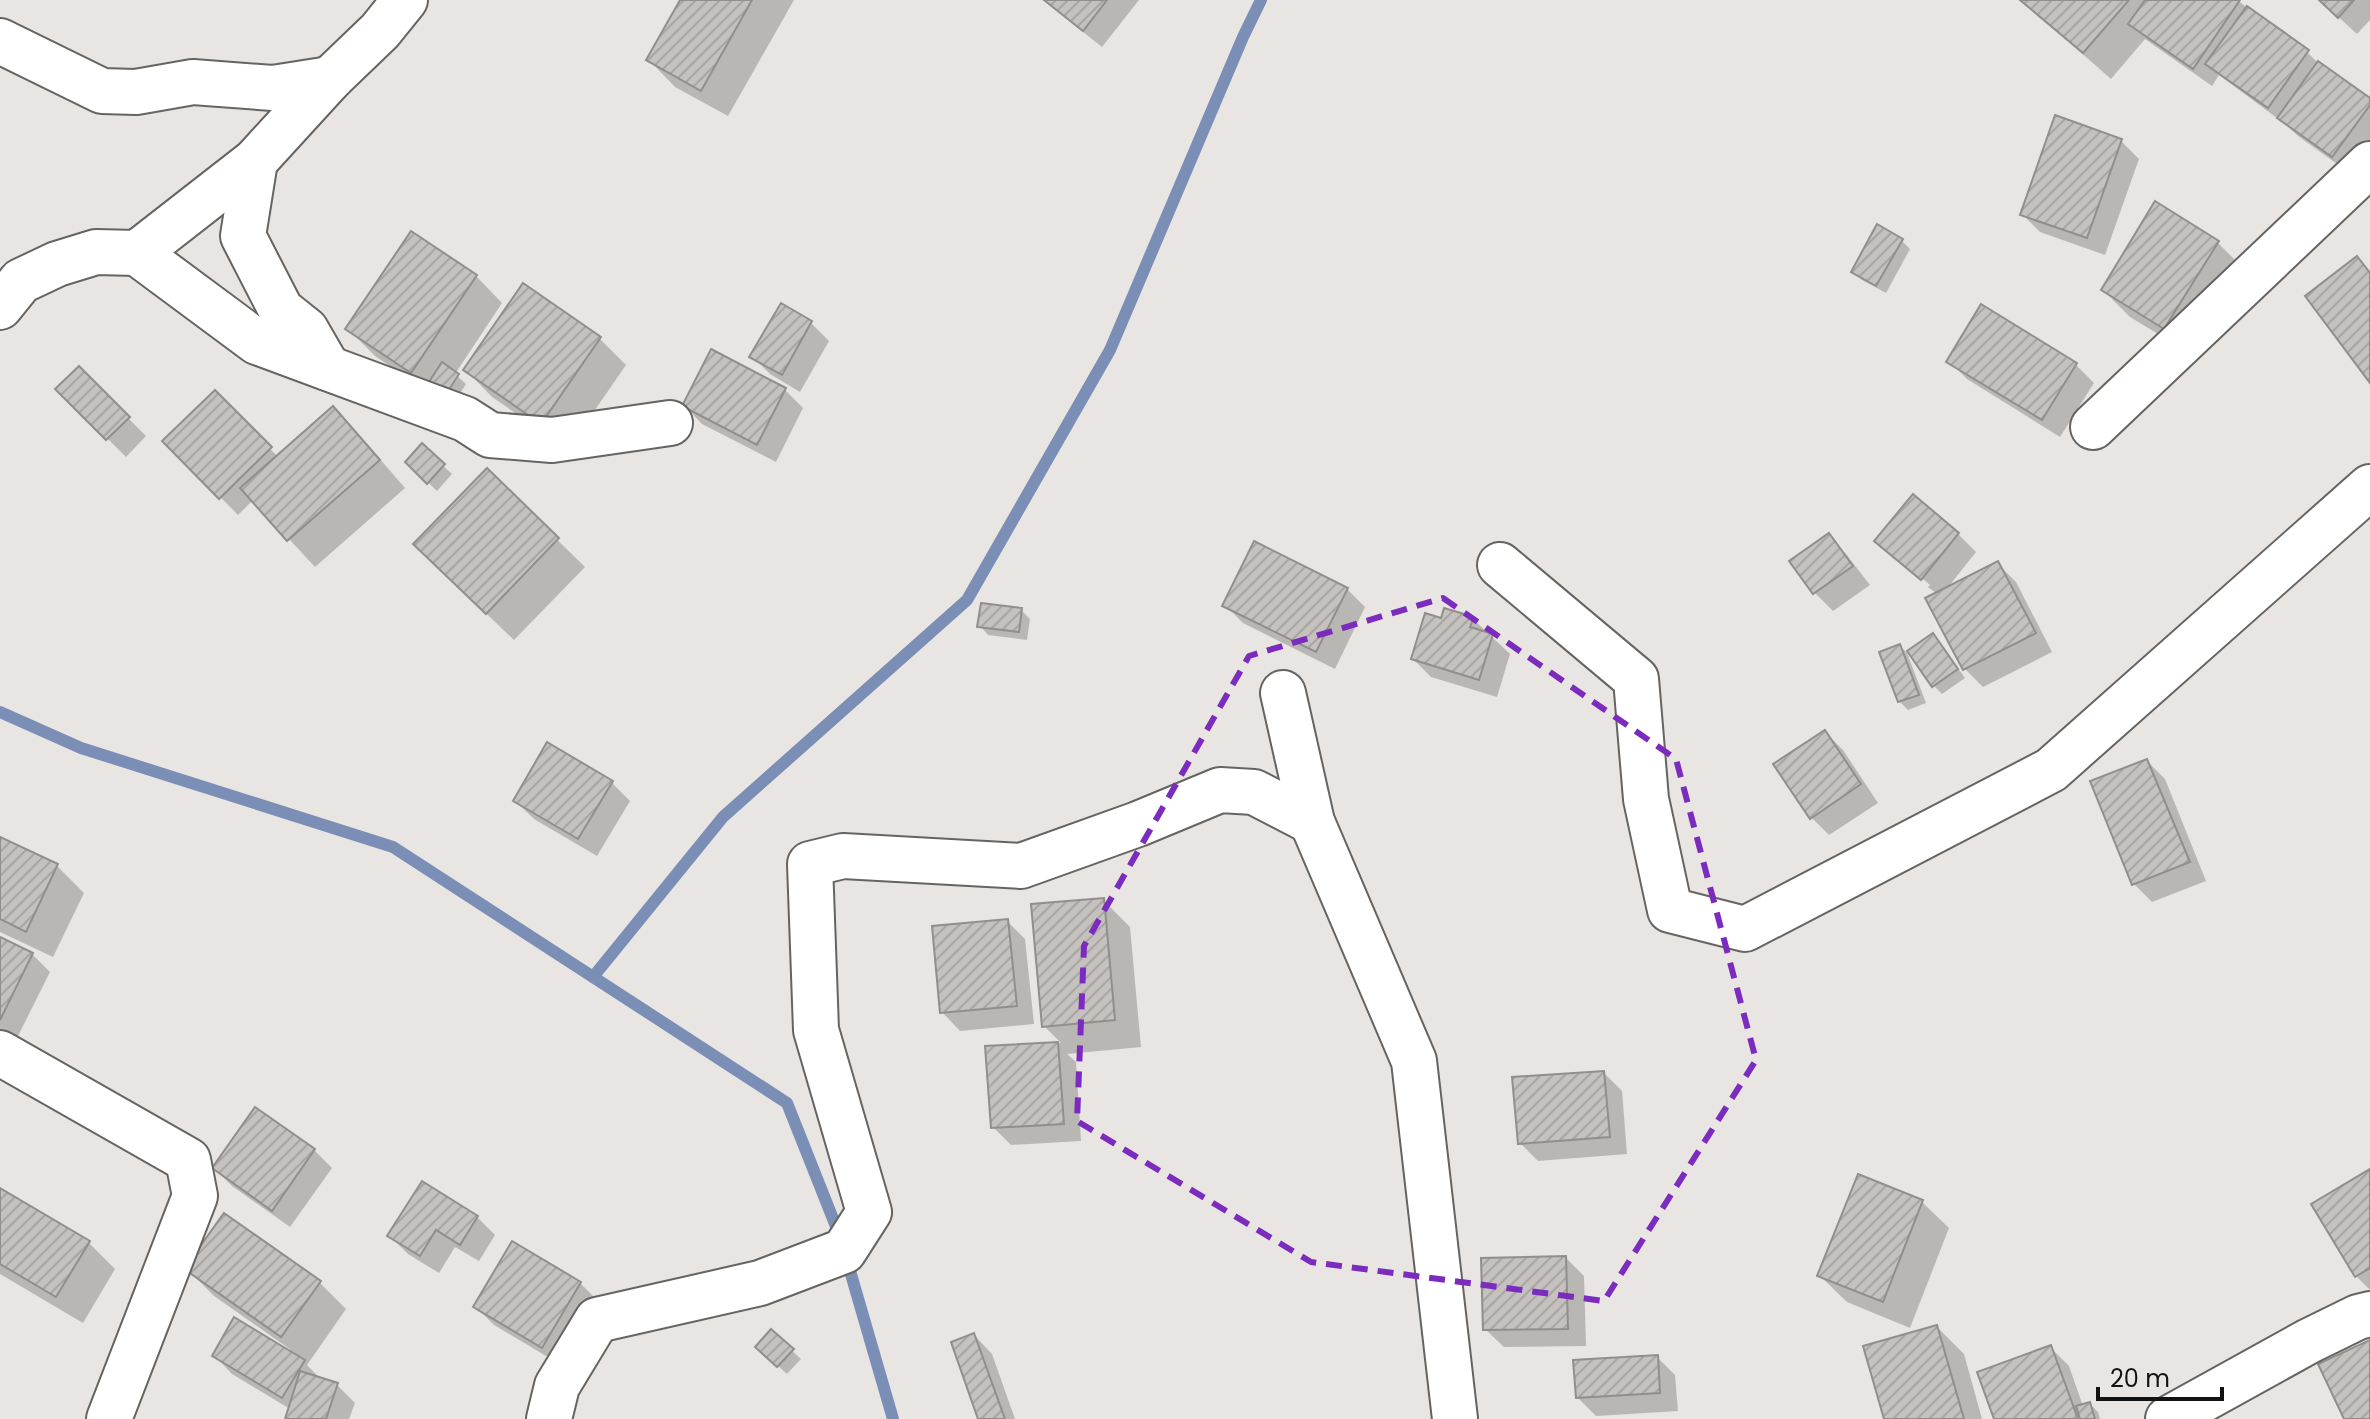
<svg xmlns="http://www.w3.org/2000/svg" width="2370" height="1419" font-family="Poppins,sans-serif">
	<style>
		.shadow { fill: #0003 }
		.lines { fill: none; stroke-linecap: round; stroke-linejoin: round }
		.stream { stroke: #7b8fb6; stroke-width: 12 }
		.building { fill: url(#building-hatch); stroke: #918e8c; stroke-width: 2 }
		.minor-casing { stroke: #666461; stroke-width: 48 }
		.minor { stroke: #fff; stroke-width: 44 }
		.marked { fill: none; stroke: #7b2cbf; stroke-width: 6; stroke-dasharray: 16 10; stroke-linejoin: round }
	</style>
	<defs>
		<pattern id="building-hatch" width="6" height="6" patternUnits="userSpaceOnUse" patternTransform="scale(2)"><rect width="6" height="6" fill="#c4c1be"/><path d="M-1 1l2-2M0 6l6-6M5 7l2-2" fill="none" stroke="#a8a5a2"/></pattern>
	</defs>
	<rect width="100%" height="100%" fill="#e8e5e2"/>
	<g class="shadow">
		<path d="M682,0H794L728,116L675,87L649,60Z"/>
		<path d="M1043,0H1139L1102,47Z"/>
		<path d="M2021,0H2237L2307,52L2322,67L2370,101V148L2351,174L2298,136L2285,124L2219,75L2212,86L2145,39L2111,79Z"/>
		<path d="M2320,0H2370V20L2357,34Z"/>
		<path d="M2121,141L2139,159L2105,255L2040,232L2022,214Z"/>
		<path d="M1902,241L1910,249L1886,293L1862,280L1853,271Z"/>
		<path d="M2217,242L2244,269L2191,354L2130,317L2103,290Z"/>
		<path d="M476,276L502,303L455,374L466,384L454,403L439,399L375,356L348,329Z"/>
		<path d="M781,306L811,323L829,341L800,392L770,374L752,356Z"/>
		<path d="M599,338L626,365L568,449L492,397L466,370Z"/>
		<path d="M1949,361L2076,365L2094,383L2060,437L1967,379Z"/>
		<path d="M79,369L146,436L126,457L58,389Z"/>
		<path d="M785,390L803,408L776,462L702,424L684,405Z"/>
		<path d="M215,393L278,457L333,409L360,436L405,488L315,567L253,500L238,515L165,441Z"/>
		<path d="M422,446L452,474L437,491L407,462Z"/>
		<path d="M487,471L585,567L514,640L442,571Z"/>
		<path d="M1913,497L1958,534L1976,552L1945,591L1998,564L2016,582L2052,652L1983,687L1965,669L1928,599L1937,594L1928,587L1930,585L1893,554V557L1877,541Z"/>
		<path d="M1828,536L1846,554L1870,585L1833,611L1815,593L1792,561Z"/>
		<path d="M1347,589L1365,607L1335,669L1243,623L1225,605Z"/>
		<path d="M1021,610L1030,619L1027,640L988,635L980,626Z"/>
		<path d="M1473,619L1510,654L1497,697L1431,677L1413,659L1442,621Z"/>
		<path d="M1932,636L1941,644L1965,678L1942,694L1934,686Z"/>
		<path d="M1900,646L1907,653L1926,703L1908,710L1899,701Z"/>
		<path d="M1825,732L1843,750L1878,803L1829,835L1811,817Z"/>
		<path d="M2147,761L2165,779L2206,881L2152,902L2134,884Z"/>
		<path d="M611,782L630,801L597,856L534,819L515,801Z"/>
		<path d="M0,839L57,866L84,893L53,957L0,932Z"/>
		<path d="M1103,900L1130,927L1141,1047L1067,1054L1076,1062L1081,1141L1011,1145L993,1127L987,1048L1061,1043L1044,1026Z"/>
		<path d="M1007,921L1025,939L1034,1024L960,1031L942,1012Z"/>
		<path d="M0,939L32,954L50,972L14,1044L0,1037Z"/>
		<path d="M1604,1073L1622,1091L1627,1154L1538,1161L1520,1143Z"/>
		<path d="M314,1150L332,1168L290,1227L232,1186L214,1168Z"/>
		<path d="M2370,1171V1290L2356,1276Z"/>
		<path d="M0,1191L88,1242L115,1269L83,1323L0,1274Z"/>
		<path d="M1922,1202L1949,1228L1910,1328L1847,1302L1820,1276Z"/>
		<path d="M477,1217L495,1235L479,1261L455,1247L439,1273L408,1254L390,1236Z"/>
		<path d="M1566,1258L1584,1276L1586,1346L1504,1347L1485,1329Z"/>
		<path d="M187,1269L319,1282L346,1309L307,1365L322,1380L337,1385L355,1403L349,1419H287L290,1409L232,1374L214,1355L289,1353L291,1350L214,1296Z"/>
		<path d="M580,1283L598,1301L561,1365L494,1325L476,1307Z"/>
		<path d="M1937,1327L1964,1354L1982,1419H1886Z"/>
		<path d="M771,1332L801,1359L787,1374L766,1355Z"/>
		<path d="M974,1335L992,1354L1015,1419H980Z"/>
		<path d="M2051,1348L2069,1366L2083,1406L2090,1404L2098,1412L2100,1419H1996Z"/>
		<path d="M1657,1357L1675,1375L1678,1411L1596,1416L1578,1398Z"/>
	</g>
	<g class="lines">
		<g class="stream">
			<path d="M0,712L81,748L393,847L787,1103L841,1239"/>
			<path d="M593,977L723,817L967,600L1110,350L1243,37L1261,0"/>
			<path d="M846,1257L893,1419"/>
		</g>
	</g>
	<g class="building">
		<path d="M680,0H752L701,91L646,60Z"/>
		<path d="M1044,0H1107L1083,31Z"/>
		<path d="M2020,0H2129L2083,53Z"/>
		<path d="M2145,0H2240L2193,69L2128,24Z"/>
		<path d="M2319,0H2354L2338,18Z"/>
		<path d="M2247,6L2309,50L2268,108L2205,64Z"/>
		<path d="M2318,61L2370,98V105L2332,157L2277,118Z"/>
		<path d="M2055,115L2122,139L2087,238L2020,215Z"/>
		<path d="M2155,201L2219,241L2164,329L2101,290Z"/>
		<path d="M1877,224L1903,239L1876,286L1851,272Z"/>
		<path d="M411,231L477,275L411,373L345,329Z"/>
		<path d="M2357,256L2370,273V383L2305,296Z"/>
		<path d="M523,283L601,337L541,424L463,370Z"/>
		<path d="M781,303L812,321L782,375L749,357Z"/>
		<path d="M1981,304L2077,363L2042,420L1946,362Z"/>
		<path d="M711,349L786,388L757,445L682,406Z"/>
		<path d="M442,362L459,374L445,396L427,385Z"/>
		<path d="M79,366L130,417L106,440L55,389Z"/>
		<path d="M215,390L272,447L219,499L162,441Z"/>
		<path d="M333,406L380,460L287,541L240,488Z"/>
		<path d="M422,443L445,464L427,484L405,462Z"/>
		<path d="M487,468L559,538L486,614L413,544Z"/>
		<path d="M1913,494L1959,533L1921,580L1874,541Z"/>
		<path d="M1829,533L1853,566L1813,594L1789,561Z"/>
		<path d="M1254,541L1348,588L1316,652L1222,606Z"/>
		<path d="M1998,561L2036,633L1963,670L1925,598Z"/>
		<path d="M981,603L1022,608L1019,632L977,627Z"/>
		<path d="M1444,608L1474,617L1470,627L1493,634L1479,680L1411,659L1425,613L1441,618Z"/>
		<path d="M1933,633L1958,669L1932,687L1907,651Z"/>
		<path d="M1900,644L1919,695L1898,702L1879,652Z"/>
		<path d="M1825,730L1861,784L1810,819L1773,764Z"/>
		<path d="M547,742L613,781L578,839L513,801Z"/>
		<path d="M2147,759L2190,862L2132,885L2090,781Z"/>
		<path d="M0,837L58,864L26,932L0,919Z"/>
		<path d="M1104,898L1115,1020L1042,1027L1031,904Z"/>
		<path d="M1008,919L1017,1006L940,1013L932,926Z"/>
		<path d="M0,937L33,953L0,1020Z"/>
		<path d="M1058,1042L1064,1124L991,1128L985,1046Z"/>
		<path d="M1604,1071L1610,1137L1518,1144L1512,1077Z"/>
		<path d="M255,1107L315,1149L272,1211L212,1168Z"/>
		<path d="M2370,1169V1268L2355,1277L2311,1204Z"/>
		<path d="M1858,1174L1923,1200L1883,1302L1817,1276Z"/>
		<path d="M422,1181L478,1216L460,1245L436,1230L420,1256L387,1236Z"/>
		<path d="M0,1188L90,1241L56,1297L0,1264Z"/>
		<path d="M224,1213L321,1281L281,1337L184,1269Z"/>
		<path d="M512,1241L581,1282L542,1348L473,1307Z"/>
		<path d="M1566,1256L1568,1329L1483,1330L1481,1258Z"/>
		<path d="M234,1317L305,1360L282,1398L212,1356Z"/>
		<path d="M1937,1325L1964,1419H1884L1863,1346Z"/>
		<path d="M771,1329L794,1349L777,1367L755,1347Z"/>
		<path d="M974,1333L1005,1419H978L951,1342Z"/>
		<path d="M2370,1340V1419H2344L2318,1364Z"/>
		<path d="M2051,1345L2078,1419H1994L1977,1372Z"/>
		<path d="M1658,1355L1660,1393L1576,1398L1573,1360Z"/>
		<path d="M300,1371L338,1383L326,1419H285Z"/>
		<path d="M2090,1402L2095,1419H2080L2076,1406Z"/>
	</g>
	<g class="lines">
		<defs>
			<g id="minor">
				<path d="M0,41L102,91L136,92L193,82L273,88L330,79"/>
				<path d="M255,161L243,236L281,310L306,330L328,368"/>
				<path d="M137,253L257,342L465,419L490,435L552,440L670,423"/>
				<path d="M0,307L21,281L57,264L96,252L137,253L255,161L330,79L380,31L405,0"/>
				<path d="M2093,427L2370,164"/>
				<path d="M1500,565L1636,679L1646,799L1670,910L1745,929L2051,770L2370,487"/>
				<path d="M1283,693L1312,822L1414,1061L1455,1419"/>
				<path d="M0,1053L188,1160L195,1196L109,1419"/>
				<path d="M549,1419L557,1386L597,1320L760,1283L844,1251L869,1212L816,1030L810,864L843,856L1021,866L1138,824L1220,790L1254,792L1312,822"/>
				<path d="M2168,1419L2309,1341L2358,1317L2370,1314"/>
			</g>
		</defs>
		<use href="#minor" class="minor-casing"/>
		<use href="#minor" class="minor"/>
	</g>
	<path class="marked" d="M1443,598L1676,759L1756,1060L1604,1301L1311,1262L1077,1121L1084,946L1249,656Z"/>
	<path d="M2098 1387v12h124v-12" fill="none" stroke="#131212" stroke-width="4"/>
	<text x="2110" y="1387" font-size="24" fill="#131212" stroke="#e8e5e2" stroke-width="6" paint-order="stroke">20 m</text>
</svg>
